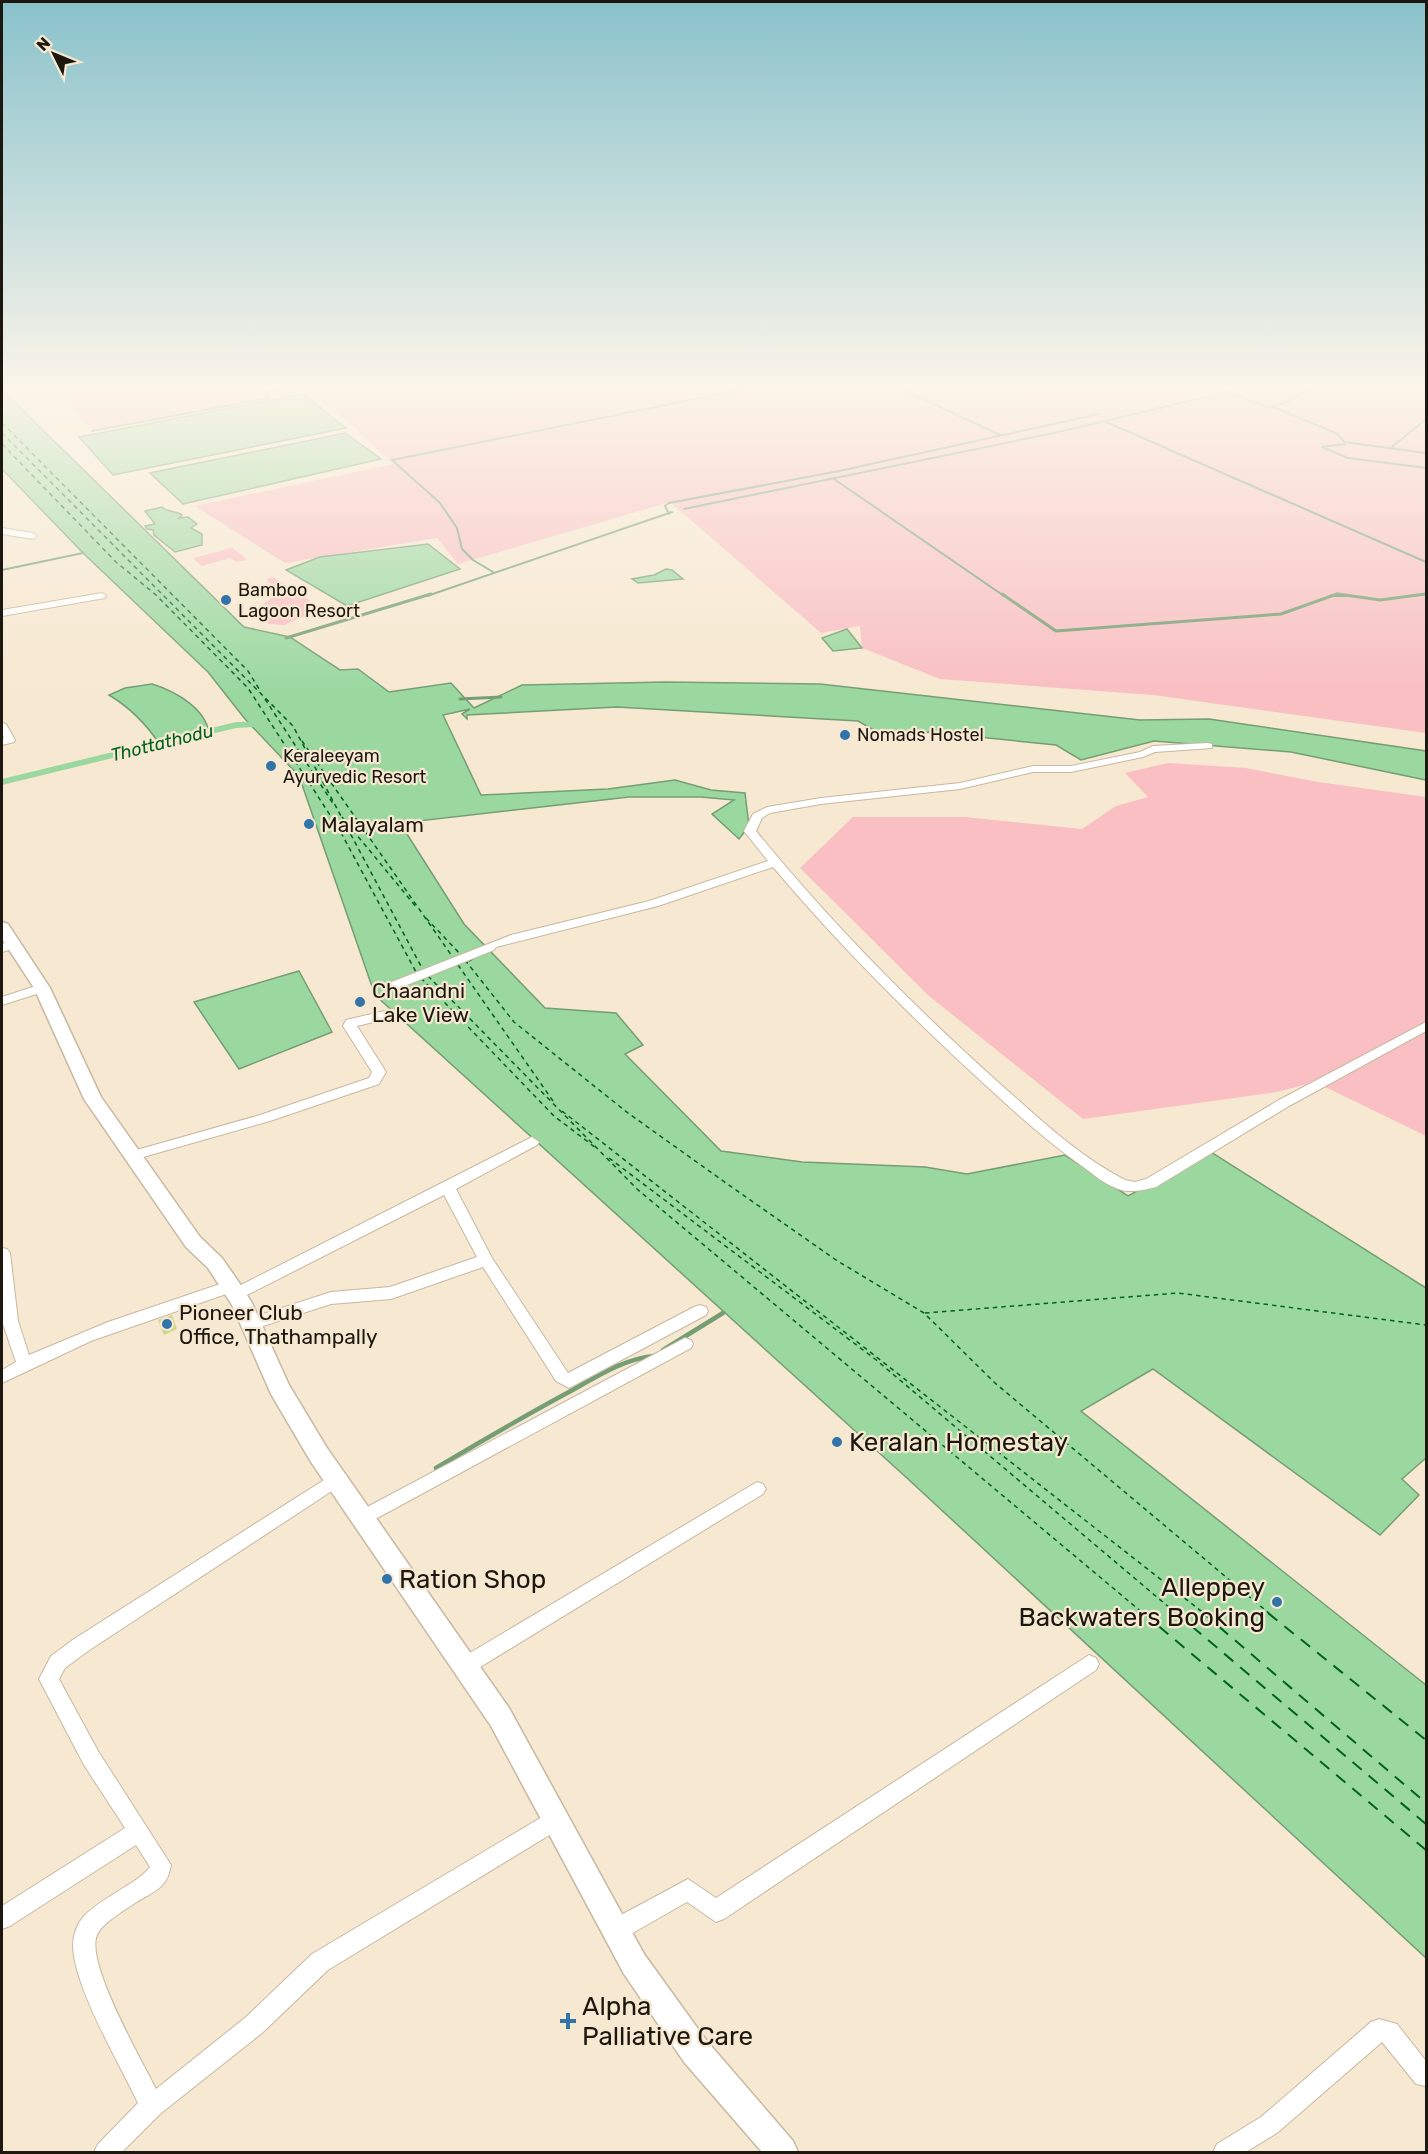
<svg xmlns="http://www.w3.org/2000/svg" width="1428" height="2154" font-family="Rubik,sans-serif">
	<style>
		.green { fill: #f9bfc3 }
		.water { fill: #9bd8a0; stroke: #759e74; stroke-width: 1.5 }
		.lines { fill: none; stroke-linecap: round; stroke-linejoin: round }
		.stream-far2 { stroke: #759e74; stroke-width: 2 }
		.stream-far1 { stroke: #759e74; stroke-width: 3 }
		.stream { stroke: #759e74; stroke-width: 4.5 }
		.canal { fill: #9bd8a0; fill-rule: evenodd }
		.ferry-far1 { stroke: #00621f; stroke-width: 1.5; stroke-dasharray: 4.5 4; stroke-linecap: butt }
		.ferry { stroke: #00621f; stroke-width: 2; stroke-dasharray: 12 9; stroke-linecap: butt }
		.building { fill: #cfd78b }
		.minor-casing { stroke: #c6b8a1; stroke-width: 2 }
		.major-casing { stroke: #c6b8a1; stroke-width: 3 }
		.minor { fill: #fff; fill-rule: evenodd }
		.major { fill: #fff; fill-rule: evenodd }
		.poi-dot { fill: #3274aa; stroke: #f7e8d1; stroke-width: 2 }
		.labels { text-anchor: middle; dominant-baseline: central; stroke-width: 4.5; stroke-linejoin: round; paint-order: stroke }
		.far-poi-label { font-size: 18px; fill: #1c170f; stroke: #f7e8d1; text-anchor: start }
		.far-water-label { font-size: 18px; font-style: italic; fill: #00621f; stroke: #f7e8d1 }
		.poi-label { font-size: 21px; fill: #1c170f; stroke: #f7e8d1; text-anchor: start }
		.near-poi-label { font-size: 26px; fill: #1c170f; stroke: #f7e8d1; text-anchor: start }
	</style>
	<rect width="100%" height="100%" fill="#f7e8d1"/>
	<g class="green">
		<path d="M53,390H1426V733L1153,695L940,679L862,648L860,626L821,633L670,502L458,564L437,538L285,563L195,506L393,464L356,429L308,390L93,430Z"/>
		<path d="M232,548L248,560L237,562L230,558L202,566L193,558Z"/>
		<path d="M273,577L309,600L316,611L284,625L269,624L256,609L279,593L266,579Z"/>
		<path d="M1168,763L1246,768L1318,782L1426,797V1136L1315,1082L1277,1092L1083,1119L929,996L800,868L853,817H965L1082,829L1116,806L1148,797L1125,773Z"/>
	</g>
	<g class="water">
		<path d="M2,390L244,627L290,637L340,670L358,669L389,692L451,683L474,708L522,685L665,682L820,684L1140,720L1209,719L1426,751V780L1291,752L1154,741L1081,760L1056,745L929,732L889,739L858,721L617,707L467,715V719L462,714L470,709L443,715L481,795L608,789L675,780L711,790L745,793L749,826L739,839L712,814L734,800L701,797H629L400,823L464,924L545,1008L616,1013L643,1045L625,1054L721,1151L802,1162L925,1167L967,1174L1065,1155L1128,1196L1211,1152L1426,1288V1458L1402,1479L1419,1495L1380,1535L1153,1369L1081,1411L1426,1685V1958L908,1479L375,995L299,776L245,719L208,672L83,553L2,469Z"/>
		<path d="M303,394L346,428L113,475L79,437Z"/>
		<path d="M345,433L381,459L183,504L150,473Z"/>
		<path d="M162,507C168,513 176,510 182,515L179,518L188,517L197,524L191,528L202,534V545L175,552L154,535L153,530L147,529L145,526L155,524L145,511Z"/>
		<path d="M428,544L460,569L347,606L286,570L320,557Z"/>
		<path d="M666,569L672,570L683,579L638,583L632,579L654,575Z"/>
		<path d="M847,629L862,648L833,651L822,638Z"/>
		<path d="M152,684C175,691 210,710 209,738L161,746C147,725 131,708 109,695L125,688Z"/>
		<path d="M299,971L332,1032L239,1069L194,1002Z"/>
	</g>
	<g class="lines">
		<g class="stream-far2">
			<path d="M904,390L1000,435"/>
			<path d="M1273,407L1338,434L1344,442L1426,453"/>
			<path d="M1104,421L1426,562"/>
			<path d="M92,431L269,398L265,393L280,390"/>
			<path d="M1345,444L1322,447L1348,458L1426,468"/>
			<path d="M1392,447L1426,419"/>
			<path d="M834,479L1004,596"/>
			<path d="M684,509L1059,432L1227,392L1268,407L1282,404L1309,390"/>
			<path d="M669,514L665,506L669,503L839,471L1099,414"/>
			<path d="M2,570L83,553"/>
			<path d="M493,572L473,560L462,549L457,528L440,503L392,460L741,390"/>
			<path d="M427,596L672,512"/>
			<path d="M1332,596H1349"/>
			<path d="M1413,596L1426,594"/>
		</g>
		<g class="stream-far1">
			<path d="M1002,594L1056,631L1281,614L1337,594"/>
			<path d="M1338,594L1380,600L1425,594"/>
			<path d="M286,638L431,594"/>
			<path d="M460,699L501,697"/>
		</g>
		<g class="stream">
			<path d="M663,1350L723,1313"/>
			<path d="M436,1468C480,1442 524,1416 569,1392C596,1377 623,1359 654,1356"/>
		</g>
		<path class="canal" d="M268,721L273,724L272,726L236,728L2,785V779L236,722Z"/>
		<g class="ferry-far1">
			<path d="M2,423L248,671L261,692"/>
			<path d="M2,433L293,726L423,970"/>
			<path d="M2,444L116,562L156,595L248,688L339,829L416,972"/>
			<path d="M265,699L334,805"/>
			<path d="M302,741L454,959"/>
			<path d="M342,817L417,908"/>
			<path d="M426,918L462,956"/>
			<path d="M465,960L514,1022L628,1113L726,1183L836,1260L924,1313L995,1383L1270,1614"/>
			<path d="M469,961L478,956"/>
			<path d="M458,965L553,1101"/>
			<path d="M428,976L637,1189L1144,1614"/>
			<path d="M421,978L554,1116L596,1148"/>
			<path d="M562,1111L1205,1614"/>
			<path d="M609,1158L875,1359L1177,1614"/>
			<path d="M925,1313L1178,1293L1426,1325"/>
		</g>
		<g class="ferry">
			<path d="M1143,1613L1426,1850"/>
			<path d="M1176,1613L1426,1824"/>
			<path d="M1203,1613L1426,1803"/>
			<path d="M1268,1613L1426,1740"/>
		</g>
	</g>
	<path class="building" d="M172,1315L177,1329L164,1335L158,1320Z"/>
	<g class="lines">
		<defs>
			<g id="minor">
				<path d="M2,528L33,533L37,536L33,539L2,534Z"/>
				<path d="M102,593L106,596L105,598L2,616V610Z"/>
				<path d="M2,723L6,724L15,740L14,742L2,745V739L4,738L2,734Z"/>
				<path d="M1208,743L1212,744V748L1155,752L1143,757L1071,772H1033L960,789L821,804L770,813L762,818L756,831C830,922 912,1005 999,1083C1039,1118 1078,1156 1125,1180L1135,1182L1146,1179L1279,1100L1426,1022V1031L1289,1106L1156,1187C1143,1190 1130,1194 1116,1188C1103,1183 1093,1174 1082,1166C1054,1146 1029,1125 1004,1102C922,1028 844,951 773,867L658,906L496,947L494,950L397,989L393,990L387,986L389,983L511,935L649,901L768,861L744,831L753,814L767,807L821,798L960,783L1033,766H1071L1140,752L1153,746Z"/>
				<path d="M14,940L18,941L20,944L18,947L2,952V944Z"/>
				<path d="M42,984L48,988L46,991L2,1005V997Z"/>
				<path d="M393,1009L399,1013L398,1016L357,1026L386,1072L379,1084L270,1121L136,1159L131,1161L124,1156L126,1153L260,1115L369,1078L372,1072L343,1026L346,1020Z"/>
				<path d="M532,1137L539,1142L537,1145L456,1189L492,1258L568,1373L694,1307L700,1305L706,1307L708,1311L706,1315L569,1388L556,1381L483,1267L391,1299L331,1304L251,1330L245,1328L243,1324L245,1320L331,1292L390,1287L477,1257L444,1195L241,1298H231L229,1293L91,1341L2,1383V1370L16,1362L2,1321V1248L7,1249L10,1253L18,1321L29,1355L108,1322L226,1282H236L239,1286Z"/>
				<path d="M685,1338L691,1340L693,1344L691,1348L368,1523L362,1525L356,1523L353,1518L356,1513Z"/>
				<path d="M335,1473L341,1475L344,1480L341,1485L88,1651L65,1668L59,1679L98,1751L171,1865C167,1889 154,1891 135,1903C124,1911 103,1922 97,1935C85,1962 142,2061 156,2089L246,2017L312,1954L547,1814L554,1811L561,1814L564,1821L561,1828L328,1970L262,2033L160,2114L122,2152H94L98,2144L138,2103C120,2065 74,1987 73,1946C73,1935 77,1924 84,1916C102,1897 137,1884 150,1867L136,1845L10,1926L2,1929V1906L125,1828L84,1765L39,1679L51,1656L74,1639Z"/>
				<path d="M757,1482L763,1484L766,1489L763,1494L472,1672L465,1675L458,1672L455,1666L458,1660Z"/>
				<path d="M1089,1655L1096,1658L1099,1664L1096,1670L724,1919L716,1922L687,1902L624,1938L616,1941L608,1938L605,1930L608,1922L688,1879L716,1898Z"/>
				<path d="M1379,2019L1397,2024L1426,2061V2086L1416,2084L1382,2042L1277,2133L1246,2152H1213L1217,2144L1261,2117L1371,2022Z"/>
			</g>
			<path id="major" d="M2,922L8,924L50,988L101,1097L200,1237L222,1258L238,1281L252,1303L289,1385L327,1448L509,1708L644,1954L706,2040L793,2141L798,2152H762L684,2062L624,1974L491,1726L311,1462L271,1394L232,1305L208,1268L186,1247L84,1099L34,988L2,939Z"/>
		</defs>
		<use href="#minor" class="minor-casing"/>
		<use href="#major" class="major-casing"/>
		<use href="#minor" class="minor"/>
		<use href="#major" class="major"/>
	</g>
	<linearGradient id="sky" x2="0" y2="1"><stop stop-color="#89c2cb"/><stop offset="0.56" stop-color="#fbf5ea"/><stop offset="1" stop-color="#fbf5ea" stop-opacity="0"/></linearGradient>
	<rect width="1428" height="691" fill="url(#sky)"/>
	<g class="poi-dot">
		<circle cx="226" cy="600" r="6"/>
		<circle cx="845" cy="735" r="6"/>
		<circle cx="271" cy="766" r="6"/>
		<circle cx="309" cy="824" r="6"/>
		<circle cx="360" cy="1002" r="6"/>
		<circle cx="167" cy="1324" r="6"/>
		<circle cx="837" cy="1442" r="6"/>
		<circle cx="387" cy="1579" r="6"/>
		<circle cx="1277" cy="1602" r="6"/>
		<path d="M565 2012h6v6h6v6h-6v6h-6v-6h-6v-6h6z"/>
	</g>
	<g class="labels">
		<g class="far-poi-label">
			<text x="238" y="590">Bamboo<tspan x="238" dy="21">Lagoon Resort</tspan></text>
			<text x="857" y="735">Nomads Hostel</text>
			<text x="283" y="756">Keraleeyam<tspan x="283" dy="21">Ayurvedic Resort</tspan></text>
		</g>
		<g class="far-water-label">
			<text transform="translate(162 743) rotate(-14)">Thottathodu</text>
		</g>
		<g class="poi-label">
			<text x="321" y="824">Malayalam</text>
			<text x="372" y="990">Chaandni<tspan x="372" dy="24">Lake View</tspan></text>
			<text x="179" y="1312">Pioneer Club<tspan x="179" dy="24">Office, Thathampally</tspan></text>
		</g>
		<g class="near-poi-label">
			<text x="849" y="1442">Keralan Homestay</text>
			<text x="399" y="1579">Ration Shop</text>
			<text x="1265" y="1587" text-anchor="end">Alleppey<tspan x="1265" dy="30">Backwaters Booking</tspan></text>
			<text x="582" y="2006">Alpha<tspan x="582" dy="30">Palliative Care</tspan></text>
		</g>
	</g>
	<rect width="1428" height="2154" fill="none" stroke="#1c170f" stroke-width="6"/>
	<g transform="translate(54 54) rotate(313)" stroke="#f7e8d1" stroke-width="4.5" paint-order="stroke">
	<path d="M0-4.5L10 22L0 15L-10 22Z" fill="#1c170f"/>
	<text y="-9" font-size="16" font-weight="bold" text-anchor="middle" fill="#1c170f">N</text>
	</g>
</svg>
